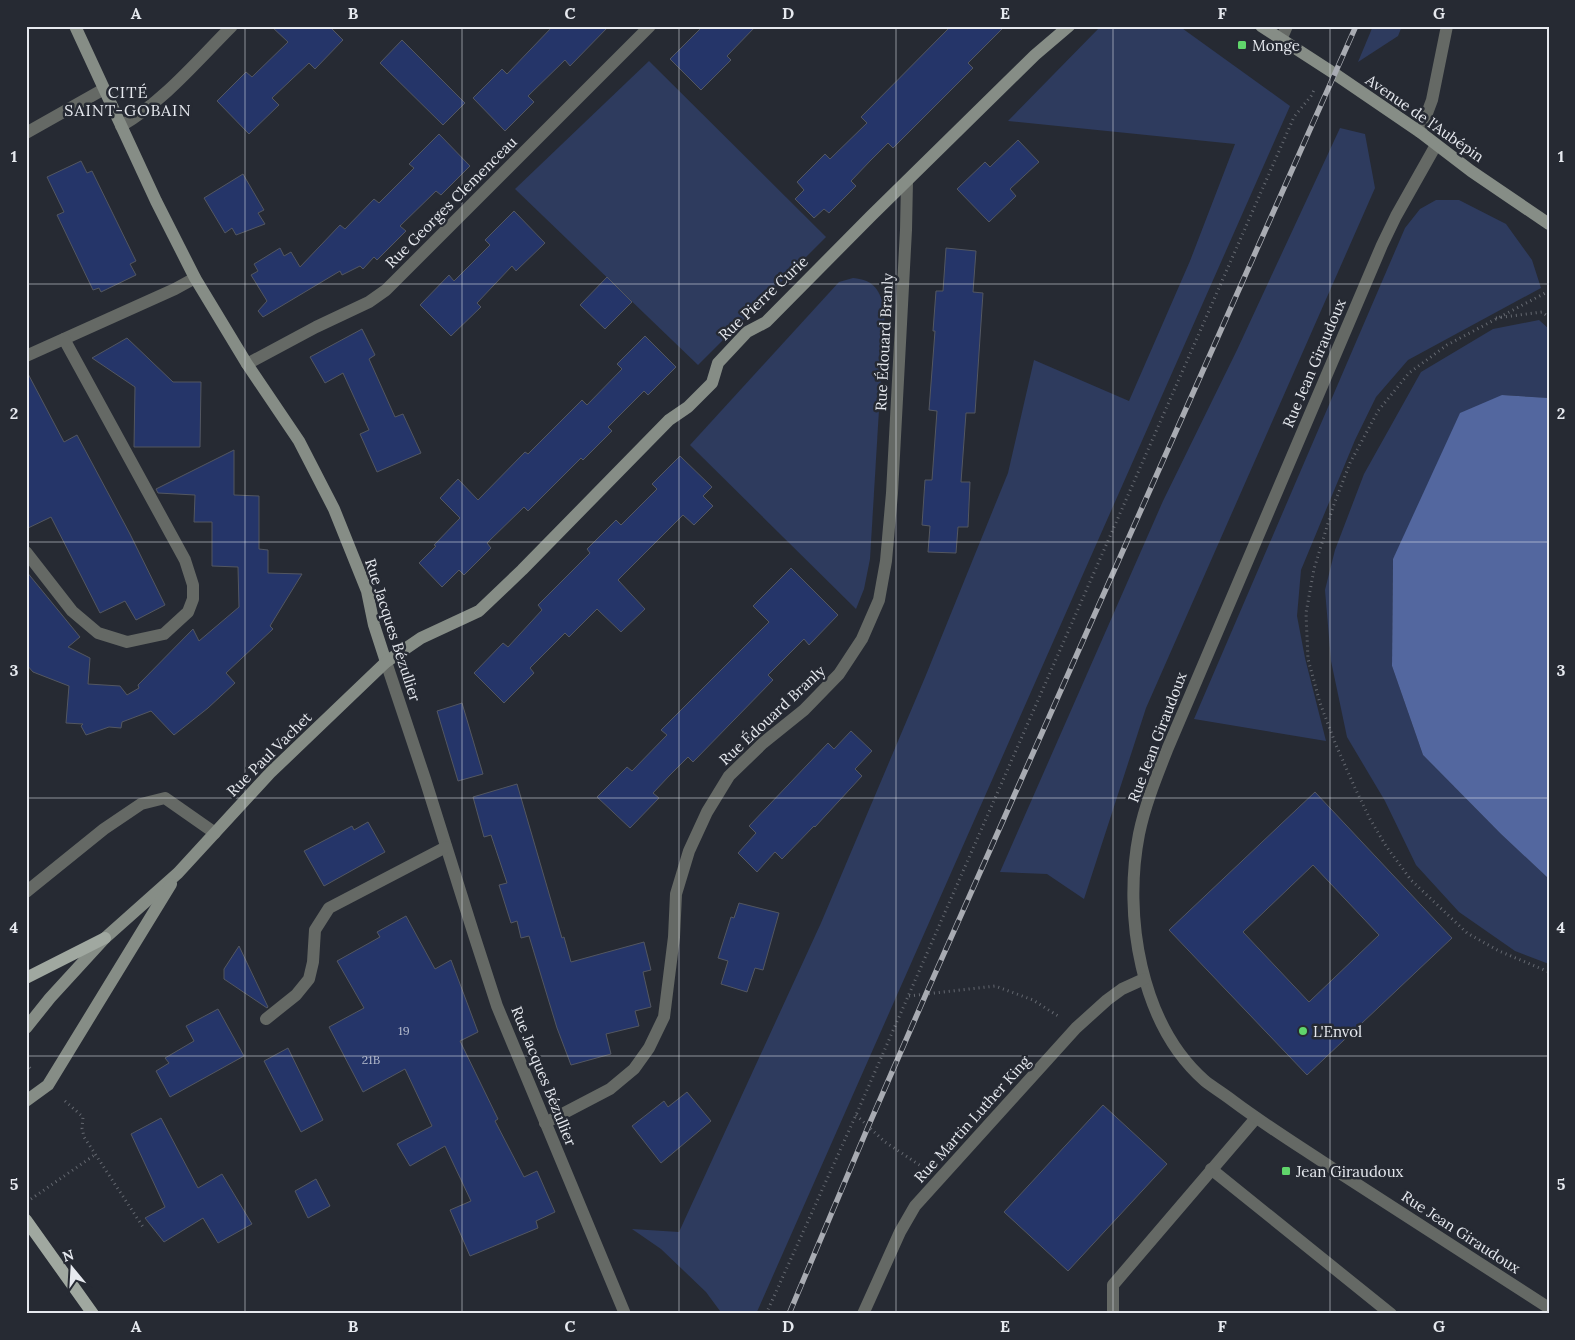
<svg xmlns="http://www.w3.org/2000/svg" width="1575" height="1340" font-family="Lora,serif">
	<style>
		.green { fill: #2e3b5e }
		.water { fill: #53679f }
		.building { fill: #253569; stroke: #535761; fill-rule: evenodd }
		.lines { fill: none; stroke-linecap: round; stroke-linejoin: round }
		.path { stroke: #656971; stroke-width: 3; stroke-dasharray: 1 4; stroke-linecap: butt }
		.lane { stroke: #656965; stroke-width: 12 }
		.street { stroke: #656965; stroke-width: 12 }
		.secondary { stroke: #868d86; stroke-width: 12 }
		.primary { stroke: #a0a8a0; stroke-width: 12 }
		.rail-casing { stroke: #a8abb2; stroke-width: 5.5 }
		.rail { stroke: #262a33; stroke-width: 4; stroke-dasharray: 11; stroke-linecap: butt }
		.grid { fill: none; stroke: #e6e9ef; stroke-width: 1; stroke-opacity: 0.55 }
		.poi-dot { fill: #60d56b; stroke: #262a33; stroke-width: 2 }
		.labels { text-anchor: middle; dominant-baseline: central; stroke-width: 5; stroke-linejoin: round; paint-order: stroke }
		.number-label { font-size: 12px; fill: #b6bcce }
		.poi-label { font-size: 15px; fill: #e6e9ef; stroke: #262a33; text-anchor: start }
		.street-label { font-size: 15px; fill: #e6e9ef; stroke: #262a33 }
		.neighbourhood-label { font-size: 16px; letter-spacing: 1px; fill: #e6e9ef; stroke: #262a33 }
		.neatline { fill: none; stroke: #e6e9ef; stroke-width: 2 }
		.grid-label { font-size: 16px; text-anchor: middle; font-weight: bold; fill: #e6e9ef }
	</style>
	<rect width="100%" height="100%" fill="#262a33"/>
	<g class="green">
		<path d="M1101,26H1179L1290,106L756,1314H720V1311L706,1292L661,1249L632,1229L679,1232L821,923L926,675L1008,473L1034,360L1129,401L1190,261L1235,144L1008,121Z"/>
		<path d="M1373,26H1402L1398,36L1358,62Z"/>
		<path d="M649,61L826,237L698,365L515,189Z"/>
		<path d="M1340,128L1365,134L1375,188L1146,708L1084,899L1047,874L1000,872L1163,501L1237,350Z"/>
		<path d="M1436,200H1459L1506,224L1532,260L1541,288L1408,360L1376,397L1355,440L1301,570L1297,616L1305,658L1326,741L1194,719L1405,228L1420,209Z"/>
		<path d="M853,278C875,280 879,290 885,310L870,559L864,589L856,609L690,445L839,282Z"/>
		<path d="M1539,320L1549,329V398L1502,395L1393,559L1392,666L1423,755L1501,834L1549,879V964L1515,951L1459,912L1416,865L1385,801L1347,737L1331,661L1325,590L1335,550L1364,474L1421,372L1493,329Z"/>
	</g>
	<path class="water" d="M1502,395L1549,398V879L1501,834L1423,755L1392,666L1393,559L1460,413Z"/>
	<g class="building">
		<path d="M271,26H329L343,40L315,69L309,63L272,98L279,105L249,134L217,101L246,72L252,77L288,42Z"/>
		<path d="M553,26H609L570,66L565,60L528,96L534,102L505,131L473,98L502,69L507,74Z"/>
		<path d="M703,26H756L727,56L731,60L701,90L670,59Z"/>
		<path d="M951,26H1005L968,63L973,68L893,148L888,143L870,161L851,181L856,186L829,213L824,209L814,218L795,199L804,190L797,182L825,154L830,159L867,123L861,117Z"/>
		<path d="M402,40L465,103L443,125L380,63Z"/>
		<path d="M439,134L470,166L441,195L436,191L400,226L406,231L377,260L374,257L363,269L360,266L342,275L340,271L263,317L258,311L267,301L251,275L258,271L254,264L280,248L284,256L291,252L300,267L340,225L345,229L374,199L379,203L414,168L409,164Z"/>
		<path d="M1018,140L1039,162L1010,189L1016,196L989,222L957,189L985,162L990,167Z"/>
		<path d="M81,161L87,173L92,171L136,261L130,264L136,275L101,292L99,288L93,290L57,215L64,212L47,177Z"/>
		<path d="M243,174L264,210L258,213L265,224L236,235L232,228L225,233L204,198Z"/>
		<path d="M514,211L545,243L516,271L512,266L477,303L481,307L451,336L420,305L449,275L454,281L490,245L485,240Z"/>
		<path d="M946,248L976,251L973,292L983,293L975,413H966L961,482H970L968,527H958L956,553L928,552L930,526L922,525L925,480H932L937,411L929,410L935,331H933L936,291H943Z"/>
		<path d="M607,277L632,302L605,329L580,305Z"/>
		<path d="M362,329L375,355L369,359L395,417L403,414L421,453L377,472L360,434L369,430L343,373L325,383L310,357Z"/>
		<path d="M645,336L676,367L648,395L644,391L608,427L612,431L583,460L581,458L528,511L524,507L487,543L491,548L464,575L459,570L442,587L419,563L436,546L434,545L460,518L440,498L458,479L478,500L525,452L528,454L582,400L587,405L622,369L617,364Z"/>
		<path d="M127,338L173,382H201L200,447H134L135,387L92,358Z"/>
		<path d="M26,370L64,442L77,435L130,534L165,605L136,620L125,601L100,613L51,517L26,529Z"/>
		<path d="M234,450V495L259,496V549L268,550V573L302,574L270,626L273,629L226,673L235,683L208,708L174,735L151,711L122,722L121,728L109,727L86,735L81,726L83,724L66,723L69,686L33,672L26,664V571L80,637L68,647L90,658L88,684L120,686L127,695L139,688L138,685L193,629L199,641L239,607L238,567L212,566V522H194L195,495L158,493L156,489Z"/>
		<path d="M680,456L712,487L703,496L713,506L694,525L683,515L618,580L645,609L621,632L597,609L569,637L565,633L530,668L534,673L504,703L474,673L503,643L508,647L542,610L538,605L590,553L587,549L616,520L621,525L657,489L652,484Z"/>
		<path d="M791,568L838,615L809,645L804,639L768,675L773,680L693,762L688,757L670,775L653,793L659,798L630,828L597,797L627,767L632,771L667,735L661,730L769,622L753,606Z"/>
		<path d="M462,703L483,774L458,781L437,711Z"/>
		<path d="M851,731L872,751L855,769L862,776L815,827L814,826L782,859L775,852L757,872L738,853L756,833L749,826L828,743L834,749Z"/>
		<path d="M517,784L562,938L564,937L571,962L644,942L651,970L643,972L651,1007L635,1011L639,1026L606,1034L611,1054L571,1065L557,1028L529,936L521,938L517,921L511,923L499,885L507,883L491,835L484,837L473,797Z"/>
		<path d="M1315,792L1452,938L1307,1075L1169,930ZM1313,865L1379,935L1309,1002L1243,932Z"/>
		<path d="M368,822L385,852L324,886L304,851L352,826L354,830Z"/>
		<path d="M739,903L779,913L763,970L755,968L747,992L721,984L728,961L718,958L731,917L734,918Z"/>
		<path d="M406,916L435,969L451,960L478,1032L460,1041L498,1119L495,1121L524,1177L537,1171L555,1212L536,1221L538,1228L470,1256L450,1210L471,1201L445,1146L410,1166L397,1144L432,1126L405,1069L363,1092L329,1027L364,1008L337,961L380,937L377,932Z"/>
		<path d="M239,946L268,1007L267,1008L224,979V969Z"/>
		<path d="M218,1009L244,1056L170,1097L156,1071L169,1063L165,1058L194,1041L186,1026Z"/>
		<path d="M288,1048L323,1120L301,1132L264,1061Z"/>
		<path d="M687,1092L711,1121L661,1163L632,1126L664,1101L668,1107Z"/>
		<path d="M1103,1105L1167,1164L1068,1271L1004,1212Z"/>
		<path d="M161,1118L198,1188L222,1174L252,1224L218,1243L203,1218L164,1242L145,1218L165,1207L131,1134Z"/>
		<path d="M316,1179L330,1206L308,1218L295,1191Z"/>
	</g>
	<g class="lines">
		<g class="path">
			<path d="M1549,291L1447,345L1409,373L1378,411L1350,463L1333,507L1314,569L1306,613L1308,659L1320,703L1336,745L1355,788L1370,819L1386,846L1411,880L1467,933L1499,951L1549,972"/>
			<path d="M1496,318L1542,312L1549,317"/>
			<path d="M909,996L995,986L1033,1000L1058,1016"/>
			<path d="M26,1064L31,1069"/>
			<path d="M65,1101L83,1117L82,1128L84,1137L143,1227"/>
			<path d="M856,1115L885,1142L921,1166"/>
			<path d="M31,1199L96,1154"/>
			<path d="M766,1314L856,1115L1294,117L1311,96L1315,88"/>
		</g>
		<g class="lane">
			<path d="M26,892L104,829L141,804L165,798L215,833"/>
			<path d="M1211,1169L1391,1314"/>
			<path d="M1113,1314V1285L1256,1118"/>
		</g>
		<g class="street">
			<path d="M1281,40L1287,26"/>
			<path d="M121,126C164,101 197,61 232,26"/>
			<path d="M1420,132L1432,100L1447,26"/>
			<path d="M26,133L104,89"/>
			<path d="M1436,145L1396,216L1382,245L1167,750C1156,778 1145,805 1139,834C1123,915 1140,1024 1205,1081C1214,1088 1224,1094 1233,1101C1265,1125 1299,1146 1332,1168C1404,1215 1477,1261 1549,1308"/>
			<path d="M26,356L175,289L195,278"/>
			<path d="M247,364L316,327L369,302L386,290L650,26"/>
			<path d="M26,552L72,611L98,633L127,642L164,634L188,612L193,599V585L185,560L64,339"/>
			<path d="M386,662L425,779L474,935L497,1006L625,1314"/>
			<path d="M266,1019L296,995L309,979L313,962L315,930L329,908L446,847"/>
			<path d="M545,1123L610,1089L634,1069L649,1048L664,1017L674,937L676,894L689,851L707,812L729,776L763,743L804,710L839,674L862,639L879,600L886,561L892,493L906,230L907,181"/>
			<path d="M863,1314L900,1232L915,1206L1076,1028L1107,1000L1122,989L1144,979"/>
		</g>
		<g class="secondary">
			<path d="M75,26L156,201L195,278L247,364L299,441L334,509L367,591L374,625L386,662"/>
			<path d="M1261,26L1335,74L1420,132L1471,171L1549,224"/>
			<path d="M26,1028L50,998L105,938L178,873L270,773L386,662L421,638L479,611L522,570L669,420L688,407L712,383L718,363L747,332L766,322L871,216L1035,55L1069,26"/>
			<path d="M26,1101L48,1085L171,884"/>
		</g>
		<g class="primary">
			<path d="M26,978L105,938"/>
			<path d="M26,1220L93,1314"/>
		</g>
		<defs>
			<path id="rail" d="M789,1314L868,1127L926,994L1356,26"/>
		</defs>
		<use href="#rail" class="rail-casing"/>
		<use href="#rail" class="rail"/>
	</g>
	<path class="grid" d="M245,26V1314M462,26V1314M679,26V1314M896,26V1314M1113,26V1314M1330,26V1314M26,284H1549M26,542H1549M26,798H1549M26,1056H1549"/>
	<g class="poi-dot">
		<rect x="1237" y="40" width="10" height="10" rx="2.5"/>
		<circle cx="1303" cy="1031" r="5"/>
		<rect x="1281" y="1166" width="10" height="10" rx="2.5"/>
	</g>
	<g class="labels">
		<g class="number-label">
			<text x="404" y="1030">19</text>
			<text x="371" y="1059">21B</text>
		</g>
		<g class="poi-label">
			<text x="1252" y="45">Monge</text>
			<text x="1313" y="1031">L'Envol</text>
			<text x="1296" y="1171">Jean Giraudoux</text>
		</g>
		<g class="street-label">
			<text transform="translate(1425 118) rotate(35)">Avenue de l'Aubépin</text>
			<text transform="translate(451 202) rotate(-45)">Rue Georges Clemenceau</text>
			<text transform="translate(763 298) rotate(-43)">Rue Pierre Curie</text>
			<text transform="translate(884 342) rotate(-87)">Rue Édouard Branly</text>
			<text transform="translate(1314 363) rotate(-67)">Rue Jean Giraudoux</text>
			<text transform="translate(393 630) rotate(72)">Rue Jacques Bézullier</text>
			<text transform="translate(772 715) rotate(-43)">Rue Édouard Branly</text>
			<text transform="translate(1157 737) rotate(-69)">Rue Jean Giraudoux</text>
			<text transform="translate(269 754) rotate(-45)">Rue Paul Vachet</text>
			<text transform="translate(544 1076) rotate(68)">Rue Jacques Bézullier</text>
			<text transform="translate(972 1119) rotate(-48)">Rue Martin Luther King</text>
			<text transform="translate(1461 1232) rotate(33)">Rue Jean Giraudoux</text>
		</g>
		<g class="neighbourhood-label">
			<text x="128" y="92">CITÉ<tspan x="128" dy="18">SAINT-GOBAIN</tspan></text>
		</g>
	</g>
	<rect width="1575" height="1340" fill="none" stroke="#262a33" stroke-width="55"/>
	<g transform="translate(72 1268) rotate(342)" stroke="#262a33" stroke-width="4" paint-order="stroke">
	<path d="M0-4L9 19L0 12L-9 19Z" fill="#e6e9ef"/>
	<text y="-8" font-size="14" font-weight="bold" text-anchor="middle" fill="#e6e9ef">N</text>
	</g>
	<rect x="28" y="28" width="1520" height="1284" class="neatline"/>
	<g class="grid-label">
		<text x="136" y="19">A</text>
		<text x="353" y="19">B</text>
		<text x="570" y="19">C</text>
		<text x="788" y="19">D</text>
		<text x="1005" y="19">E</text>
		<text x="1222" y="19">F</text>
		<text x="1439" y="19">G</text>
		<text x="14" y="162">1</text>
		<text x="1561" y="162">1</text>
		<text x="14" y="419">2</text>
		<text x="1561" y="419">2</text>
		<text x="14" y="676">3</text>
		<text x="1561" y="676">3</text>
		<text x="14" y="933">4</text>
		<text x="1561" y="933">4</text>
		<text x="14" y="1190">5</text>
		<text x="1561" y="1190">5</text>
		<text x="136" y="1332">A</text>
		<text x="353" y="1332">B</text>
		<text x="570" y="1332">C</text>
		<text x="788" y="1332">D</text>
		<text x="1005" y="1332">E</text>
		<text x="1222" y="1332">F</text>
		<text x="1439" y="1332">G</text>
	</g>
</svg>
